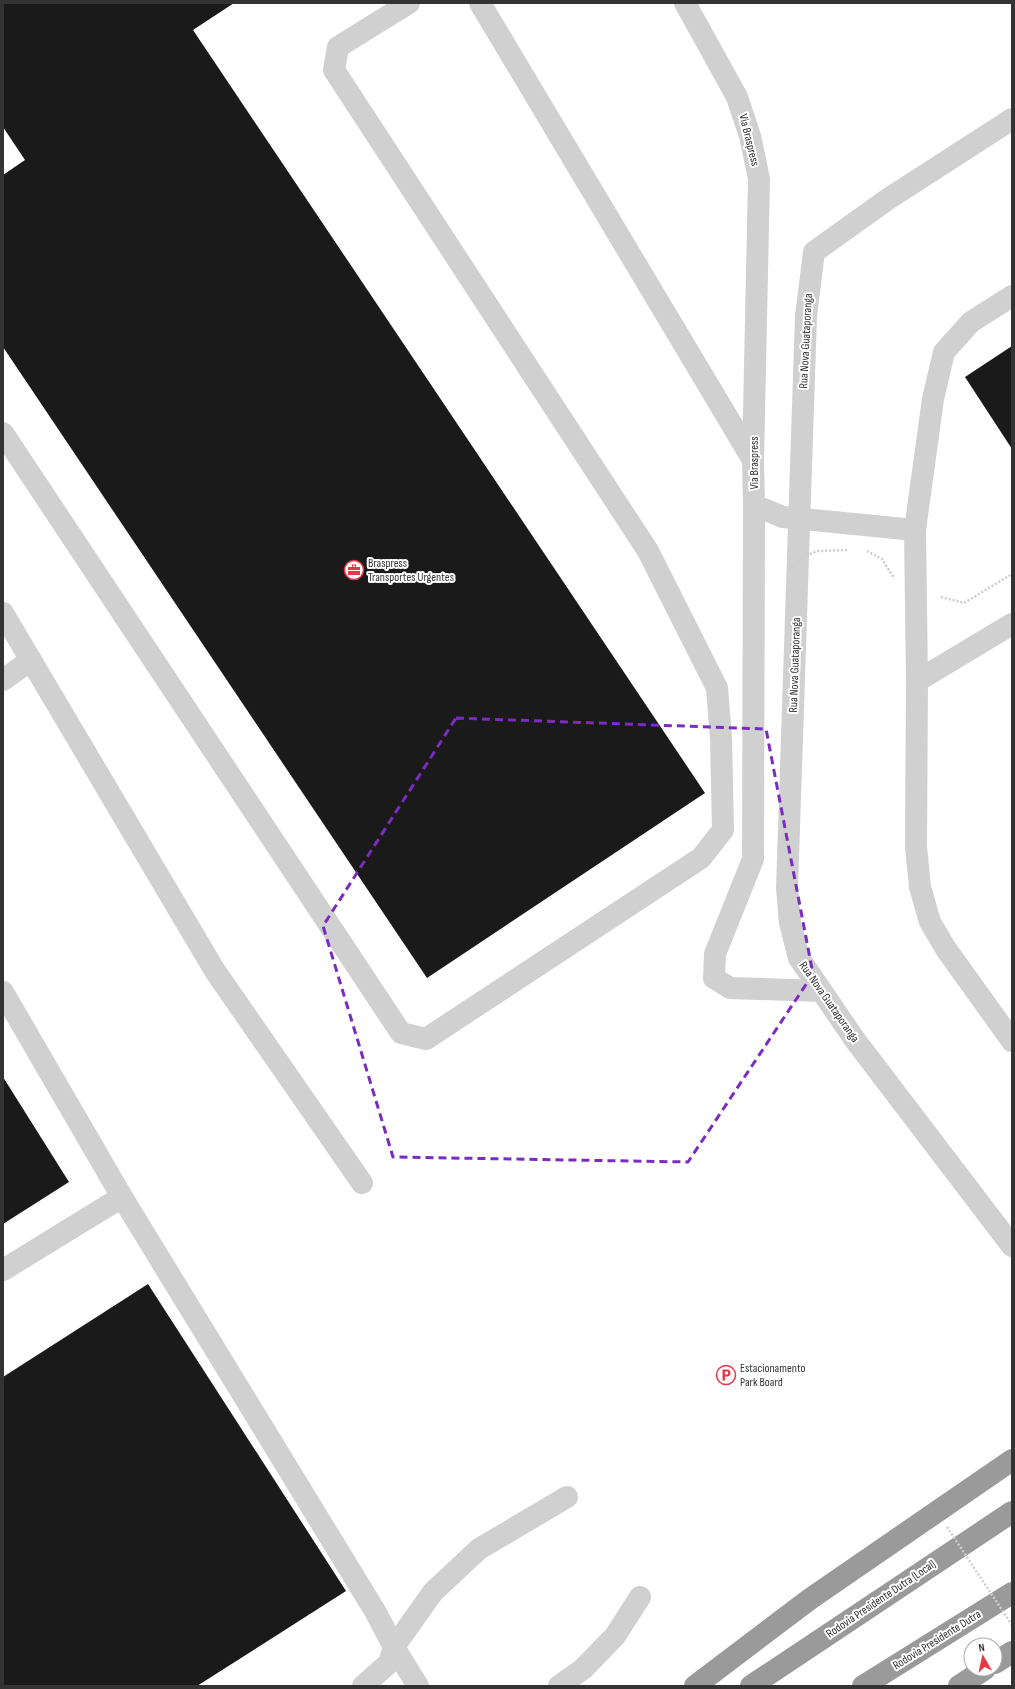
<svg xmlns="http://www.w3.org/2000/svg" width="1015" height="1689" font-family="'Sofia Sans Condensed',sans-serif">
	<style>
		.building { fill: #1a1a1a }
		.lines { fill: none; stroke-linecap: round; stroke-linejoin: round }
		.path { stroke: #cdcdcd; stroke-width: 2.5; stroke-dasharray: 2 2; stroke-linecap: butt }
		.minor { stroke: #d0d0d0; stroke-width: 22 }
		.highway { stroke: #9a9a9a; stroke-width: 22 }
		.path-bridge { stroke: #cdcdcd; stroke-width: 2.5; stroke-dasharray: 2 2; stroke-linecap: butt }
		.minor-bridge { stroke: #d0d0d0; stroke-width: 22 }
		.marked { fill: none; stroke: #7b2cbf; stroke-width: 3; stroke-dasharray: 8 5; stroke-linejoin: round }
		.labels { text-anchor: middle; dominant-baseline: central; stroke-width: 4; stroke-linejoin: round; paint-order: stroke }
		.street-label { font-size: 12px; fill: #333; stroke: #fff }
		.poi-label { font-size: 12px; fill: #333; stroke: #fff; text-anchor: start }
	</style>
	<rect width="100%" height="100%" fill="#fff"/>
	<g class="building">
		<path d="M3,3H234L193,30L705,793L427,978L3,347V175L25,160L3,127Z"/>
		<path d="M1012,346V449L965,377Z"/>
		<path d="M3,1077L69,1182L3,1224Z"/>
		<path d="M148,1284L346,1591L197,1686H3V1377Z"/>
	</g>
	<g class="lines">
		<path class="path" d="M941,597L964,603L1012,574"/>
		<g class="minor">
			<path d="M480,3L753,460"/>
			<path d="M685,3L737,97L750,136L759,179L753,460L754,505L783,517"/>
			<path d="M1012,119L888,199L814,252L806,316L787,888L790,923L799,958L855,1040L1012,1246"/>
			<path d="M1012,296L971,322L944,352L933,399L915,530L917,681L916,846L920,887L930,922L946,949L1012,1041"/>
			<path d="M3,433L401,1033L426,1039L701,858L723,830L721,738L717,688L648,551L334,70L338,47L409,3"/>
			<path d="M754,505L753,859L715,954L714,978L730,988L821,991"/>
			<path d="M3,613L215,971L362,1183"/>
			<path d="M3,680L31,660"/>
			<path d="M917,681L1012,624"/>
			<path d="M3,992L122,1197L375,1611L394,1647L418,1686"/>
			<path d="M3,1270L122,1197"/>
			<path d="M363,1686L389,1663L394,1647L433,1592L479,1549L567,1497"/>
			<path d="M559,1686L583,1669L615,1636L640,1597"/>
		</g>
		<g class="highway">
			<path d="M995,1663L1012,1652"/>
			<path d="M695,1686L810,1599L1012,1460"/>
			<path d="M751,1686L1012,1512"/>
			<path d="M863,1686L1012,1593"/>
			<path d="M959,1686L985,1669"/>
		</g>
		<g class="path-bridge">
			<path d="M867,551L882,559L894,578"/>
			<path d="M789,572L804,556L818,551L849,550"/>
			<path d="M947,1527L1012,1625"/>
		</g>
		<path class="minor-bridge" d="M783,517L915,530"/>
	</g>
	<path class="marked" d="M456,718L766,729L813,974L688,1162L393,1157L323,926Z"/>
	<defs>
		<symbol id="office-ring" viewBox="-11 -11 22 22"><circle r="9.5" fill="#fff" stroke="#e63946" stroke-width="1.5"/><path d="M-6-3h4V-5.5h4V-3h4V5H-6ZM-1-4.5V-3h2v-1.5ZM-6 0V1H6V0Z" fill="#e63946"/></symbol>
		<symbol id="parking-ring" viewBox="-11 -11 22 22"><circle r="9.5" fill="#fff" stroke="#e63946" stroke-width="1.5"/><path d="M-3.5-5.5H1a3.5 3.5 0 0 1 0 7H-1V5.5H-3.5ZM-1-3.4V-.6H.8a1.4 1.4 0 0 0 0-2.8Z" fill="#e63946"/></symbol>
	</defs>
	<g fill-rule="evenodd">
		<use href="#office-ring" x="343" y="559" width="22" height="22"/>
		<use href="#parking-ring" x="715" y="1364" width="22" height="22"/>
	</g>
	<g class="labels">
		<g class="street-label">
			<text transform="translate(749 140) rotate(76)">Via Braspress</text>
			<text transform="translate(806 341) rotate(-87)">Rua Nova Guataporanga</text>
			<text transform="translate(754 463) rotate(-90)">Via Braspress</text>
			<text transform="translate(795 665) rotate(-88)">Rua Nova Guataporanga</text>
			<text transform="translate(829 1002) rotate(55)">Rua Nova Guataporanga</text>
			<text transform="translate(881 1599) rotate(-34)">Rodovia Presidente Dutra (Local)</text>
			<text transform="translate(937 1640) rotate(-32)">Rodovia Presidente Dutra</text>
		</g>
		<g class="poi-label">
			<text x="368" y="563">Braspress<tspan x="368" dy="14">Transportes Urgentes</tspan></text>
			<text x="740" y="1368">Estacionamento<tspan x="740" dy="14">Park Board</tspan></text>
		</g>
	</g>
	<rect width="1015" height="1689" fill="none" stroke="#333333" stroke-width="8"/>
	<g transform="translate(983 1657) rotate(351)"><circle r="19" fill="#ffffff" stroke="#adadad"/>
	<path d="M0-3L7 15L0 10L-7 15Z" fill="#e63946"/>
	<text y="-6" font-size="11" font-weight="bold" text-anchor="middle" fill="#333333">N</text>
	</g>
</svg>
